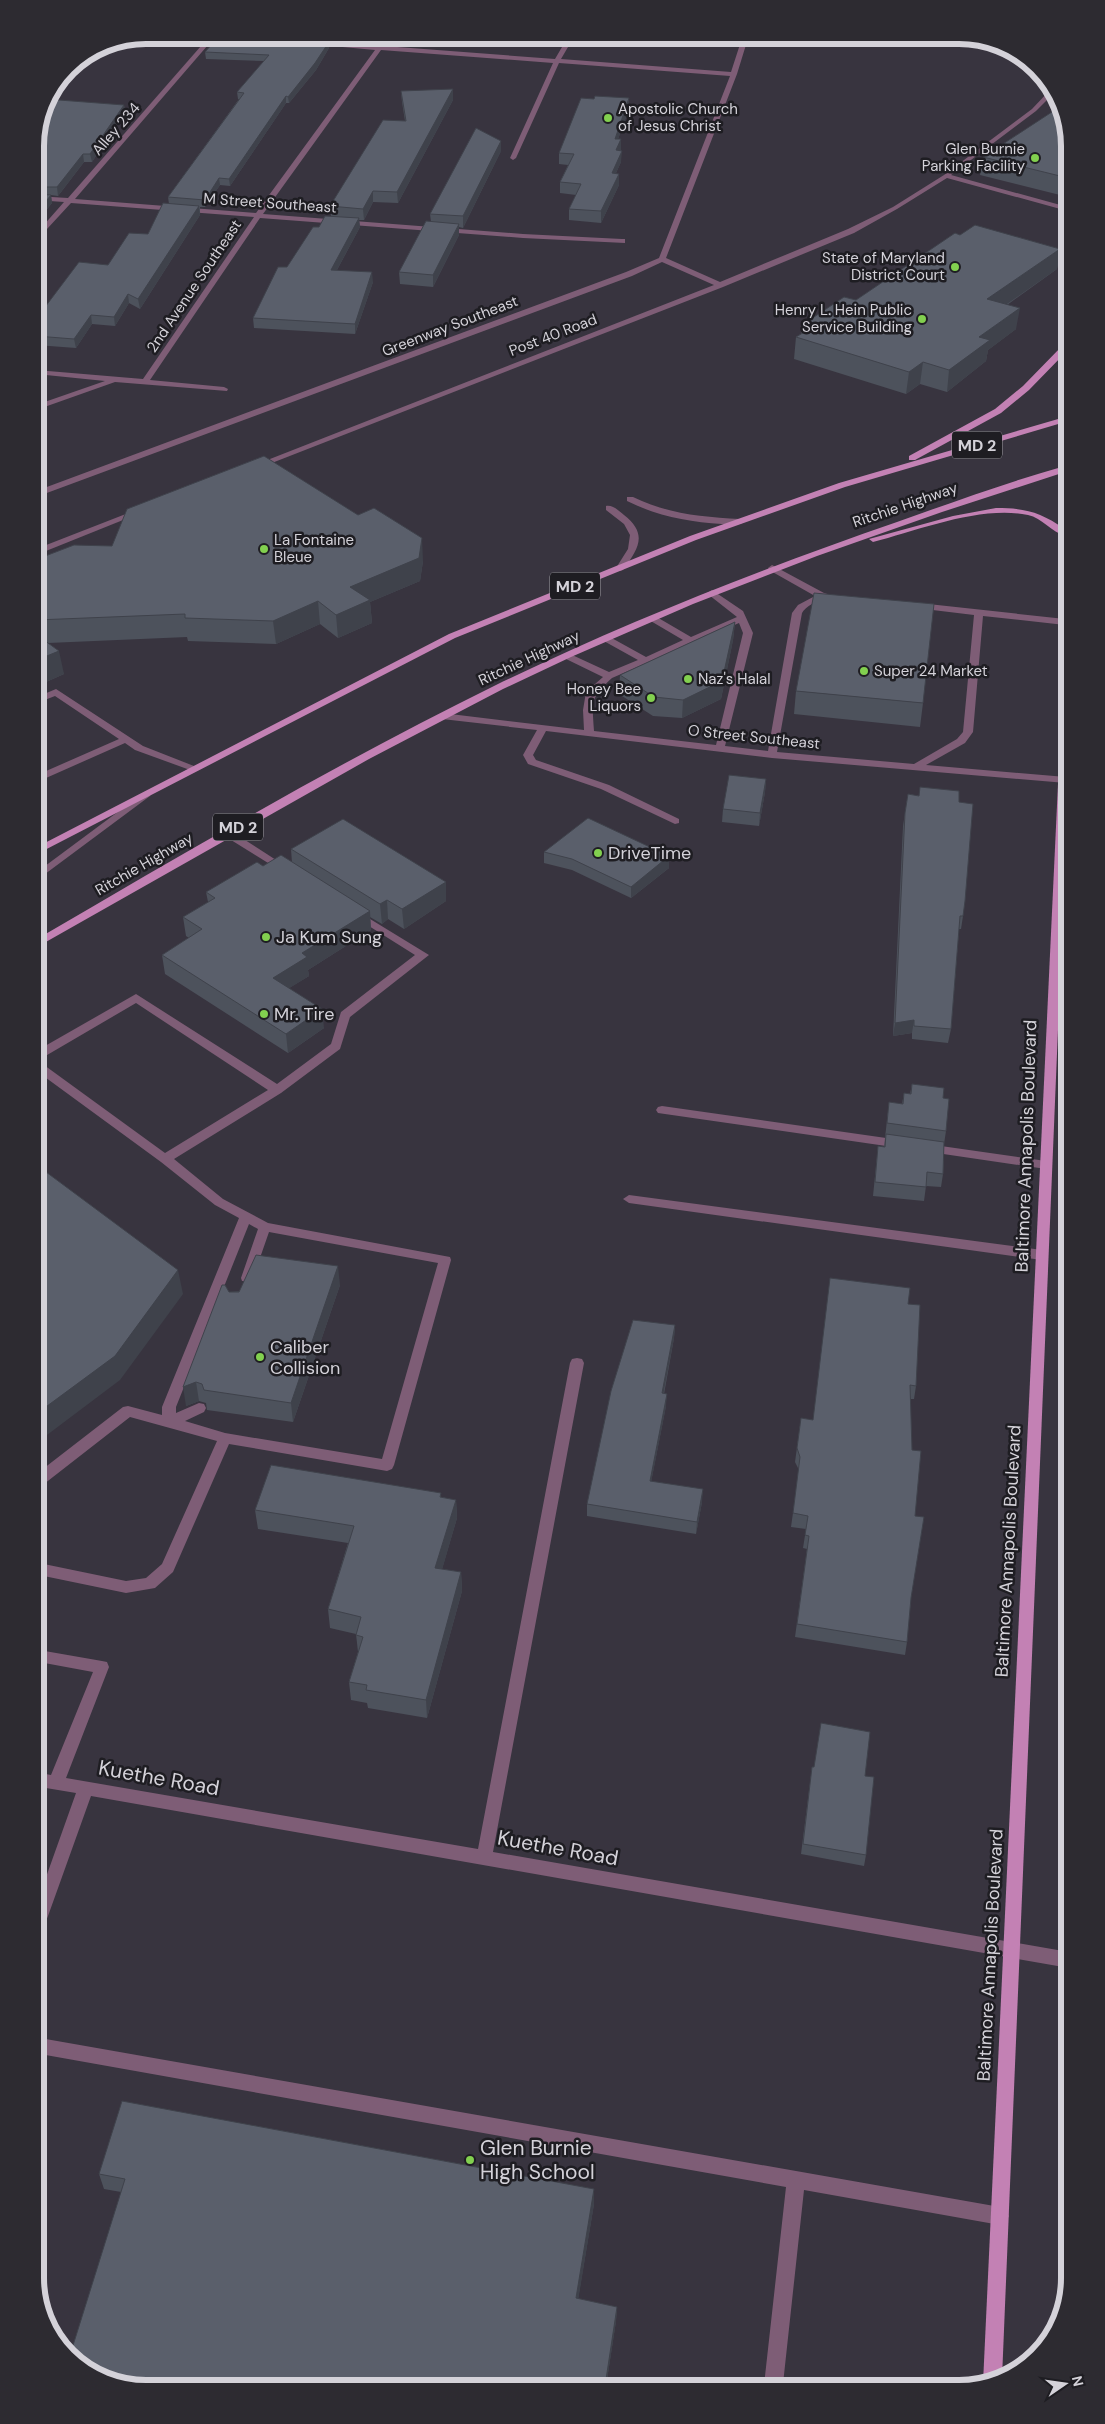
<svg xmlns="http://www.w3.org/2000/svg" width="1105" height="2424" font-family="'DM Sans',sans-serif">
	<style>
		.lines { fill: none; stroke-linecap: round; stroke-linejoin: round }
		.minor { fill: #7e5d76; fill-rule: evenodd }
		.major { fill: #c381b4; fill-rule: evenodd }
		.wall { fill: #4d525c }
		.shaded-wall { fill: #3f424b }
		.building { fill: #5a5f6b; stroke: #3f424b }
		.poi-dot { fill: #82d04f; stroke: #1e1d22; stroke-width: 2 }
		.labels { text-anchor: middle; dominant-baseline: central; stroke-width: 5; stroke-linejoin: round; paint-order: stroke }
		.far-poi-label { font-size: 15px; fill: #d4d2d9; stroke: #1e1d22; text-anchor: start }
		.far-street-label { font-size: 15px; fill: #d4d2d9; stroke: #1e1d22 }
		.shield { fill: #1e1d22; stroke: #9d9ca2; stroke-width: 1 }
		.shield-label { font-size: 16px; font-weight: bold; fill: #d4d2d9 }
		.poi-label { font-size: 18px; fill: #d4d2d9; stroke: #1e1d22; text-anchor: start }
		.street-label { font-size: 18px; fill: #d4d2d9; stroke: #1e1d22 }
		.near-street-label { font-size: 21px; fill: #d4d2d9; stroke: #1e1d22 }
		.near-poi-label { font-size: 21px; fill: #d4d2d9; stroke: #1e1d22; text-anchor: start }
		.rim { fill: none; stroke: #d4d2d9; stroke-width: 6 }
	</style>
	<rect width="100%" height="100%" fill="#38343f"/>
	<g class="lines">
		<g class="minor">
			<path d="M193,35H220L238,38L235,40L214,38L75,199L256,213L375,50L310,44L312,41L378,46L386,35H392L384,46L555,59L569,35H575L561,59L731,72L743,35H749L737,74L666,258L720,282L848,229L893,207L944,175L1032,109L1050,90L1053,94L1036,111L951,175L1064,206V210L947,178L897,209L854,233L723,287L259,468L252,466L714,285L662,262L632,276L36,497V491L626,272L659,258L730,76L559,63L516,158L513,160L510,158L553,63L381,50L263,214L523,234L622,239H625V243L523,238L260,218L150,380L224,387L228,389L227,391L115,382L36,410V405L105,381L36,374V370L143,379L254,217L71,203L35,242V235L64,202L35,200V196L68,198L208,38Z"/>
			<path d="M627,497H633C668,514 702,517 740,519L744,522C739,526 729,524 722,524C688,522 657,516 627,501Z"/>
			<path d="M606,506C613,505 618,510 624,515C648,534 639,548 623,570L620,571L616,568L628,549L630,535L624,524L606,510Z"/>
			<path d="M136,510L143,512L36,555V549Z"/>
			<path d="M772,565L824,593L837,597C832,601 830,598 824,599C817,600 805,607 802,613L777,752L914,764L957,739L963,732L974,615L916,608L914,606L919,603L1065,619V625L983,616L973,732L965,743L926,765L1066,777V783L772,758L546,731L533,755L536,760L609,785L679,819V823L675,824L601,789L528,764L523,755L537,730L442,719L437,716L442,713L584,730L583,710L586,692L603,677L564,658V654H570L609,672L638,660L602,640V636H608L646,657L683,640L649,620V616H655L691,637L737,617L709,595L707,593L712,590L743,611L753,633L725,746L768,751L792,613L798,605L815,596L769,570L768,568ZM739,623L743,633L716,745L594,731C592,701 590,698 612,678Z"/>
			<path d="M56,689L143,746L199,768L198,770H190L135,750L125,743L37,782V775L119,739L55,696L37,703V697Z"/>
			<path d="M146,791L151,794L150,796L37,880V872Z"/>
			<path d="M227,830L231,831L290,869L285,872L281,871L223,835L222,833Z"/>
			<path d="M357,911L429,955L350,1017L340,1049L281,1093L174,1159L223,1199L268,1223L450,1257L451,1260L394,1465L392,1469L387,1471L229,1444L173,1572L155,1588L126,1593L39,1575V1563L126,1581L146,1578L162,1564L217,1441L130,1417L44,1484L39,1486V1472L123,1407L128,1406L162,1415V1407L239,1218L215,1205L161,1162L38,1072V1065H44L165,1153L268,1090L136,1003L42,1058L38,1059V1050L136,994L277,1084L331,1044L341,1012L415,955L353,916L352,914ZM249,1224L258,1229L241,1278L242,1281H252L253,1278L269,1232L438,1263L382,1459L225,1433L185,1421L204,1412L206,1408L204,1404L199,1403L176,1413V1407Z"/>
			<path d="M662,1106L900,1140L906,1144L900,1148L658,1113L656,1110L658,1107Z"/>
			<path d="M927,1144L1046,1161L1052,1165L1046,1169L923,1151L921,1148Z"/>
			<path d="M629,1195L1042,1250L1048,1255L1042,1260L629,1203L623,1199Z"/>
			<path d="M577,1358L582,1359L584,1363L493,1852L1069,1952V1968L91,1796L48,1916L46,1921L40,1924V1894L76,1793L40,1787V1773L51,1775L93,1672L39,1662V1650L102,1661L107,1662L109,1667L66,1778L478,1849L570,1363L572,1359Z"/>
			<path d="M40,2038L1000,2207L1006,2210L1009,2216L1006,2222L1000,2225L804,2190L783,2384L764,2385L786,2187L40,2054Z"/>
		</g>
		<g class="major">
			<path d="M1062,346H1065V353L1029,390L1001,413L915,460H909V456L995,409L1023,386Z"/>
			<path d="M1065,417V422L845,487L696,540L455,638L37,854V847L449,634L690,536L839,483Z"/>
			<path d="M1065,466V472L942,512L817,556L693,604L571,657L503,689L369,759L37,947V939C188,851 339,762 496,685C626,622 761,569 897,522C953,502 1008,482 1065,466Z"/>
			<path d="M996,508C1026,508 1040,512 1065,529V536C1052,532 1042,518 1028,515C981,505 919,530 873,542L869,539L953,516Z"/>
			<path d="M1066,717V837L1002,2378L995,2383H983L1061,720Z"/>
		</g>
	</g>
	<g class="wall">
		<path d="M249,35H337L334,41Z"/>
		<path d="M784,35H910L908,46L784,38Z"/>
		<path d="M942,35H967L973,38Z"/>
		<path d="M329,42V48L316,70L289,103H286L230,186L220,185L205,207H200V215L140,309L129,303L115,326L92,324L76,348L36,345V319L148,234L169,204L168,197L239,99H238L237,92L264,61L206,59L205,52Z"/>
		<path d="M401,91L453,100L398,203L373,202L364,220H359L360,227L337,270L373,282L355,334L254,328L253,318L287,267L319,227L331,216L330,206L405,121L402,102Z"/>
		<path d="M629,98V109L618,139L621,151V162L616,173L619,185L601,223L569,220V209L576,195L560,193V182L568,165L559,164V153Z"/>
		<path d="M124,105L125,112L92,162H84L58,196L51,195L52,203L39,219H35V139Z"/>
		<path d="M1064,110V196L980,175L983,157Z"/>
		<path d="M501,151L463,228L459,227V235L433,287L400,284L399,272L431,222L430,214Z"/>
		<path d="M960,235L1060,249L1057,269L1007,305L1016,329L988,350L986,361L947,392L920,384L906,394L794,359L796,337L801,334L802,325L856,300Z"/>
		<path d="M36,554L40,558L423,561L420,581L370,602L372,623L338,638L320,624L276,644L188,641L187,637L48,643L64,674L37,686Z"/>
		<path d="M735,622L733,640L721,699L682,718L653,716L619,694L620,675Z"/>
		<path d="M796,691L923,703L920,727L794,714Z"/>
		<path d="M766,779L765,792L759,826L722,822L723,809Z"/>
		<path d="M908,794L959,802L963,916L961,929H959L951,1029L948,1043L912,1039V1033L893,1036L903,826Z"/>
		<path d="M291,849L446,901L404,929L388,919L382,924L370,917L371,930L308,970L309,976L289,988L324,1028L288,1053L165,974L162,955L189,938L186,936L183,917L208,902L206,892L292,863Z"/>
		<path d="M544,852L669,856V868L631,898L572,870L544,863Z"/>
		<path d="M912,1084L943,1098L946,1131L944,1144L943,1174L941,1187L926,1186L924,1201L873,1196L878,1146L884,1147L889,1102L902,1104L904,1093L910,1094Z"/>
		<path d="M340,1285L293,1422L207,1410L206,1403L199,1401L186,1406L229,1292Z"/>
		<path d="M908,1304L916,1386L914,1399H910L915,1516L911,1598L907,1642L905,1655L795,1637L807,1549L803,1548L806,1529L791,1527L799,1470L795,1462L801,1418L813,1420Z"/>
		<path d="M675,1325L674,1338L664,1394L666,1406L651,1482L702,1502L696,1534L587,1516V1504Z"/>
		<path d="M441,1493V1497L456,1500L457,1518L442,1569L461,1572L462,1591L427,1718L368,1708L367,1703L351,1700L349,1682L358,1652L356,1634L330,1628L328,1609L348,1543L258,1529L255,1510Z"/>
		<path d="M812,1767L865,1776L866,1855L864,1866L801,1854Z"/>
		<path d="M99,2174L594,2204L578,2299L617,2307L616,2321L606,2386L138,2389L121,2192L104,2189Z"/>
	</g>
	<g class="shaded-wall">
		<path d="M333,35H337L334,41Z"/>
		<path d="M329,42V48L316,70L289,103L288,97Z"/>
		<path d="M453,89V100L398,203L397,192Z"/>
		<path d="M286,96V103L230,186L229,179Z"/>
		<path d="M629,98V109L614,150L615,139Z"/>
		<path d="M124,105L125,112L92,162L90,154Z"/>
		<path d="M621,139V150L616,161V150Z"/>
		<path d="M501,141V151L463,228V216Z"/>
		<path d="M622,151L621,162L611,184L612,173Z"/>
		<path d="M83,154L84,162L58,196L57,187Z"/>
		<path d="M619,174V185L601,223V211Z"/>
		<path d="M219,178L220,185L205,207V200Z"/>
		<path d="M373,191V202L364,220L363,209Z"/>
		<path d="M51,195L52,203L39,219L38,211Z"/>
		<path d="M199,206L200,215L140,309L138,299Z"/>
		<path d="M359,218L360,227L332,279L331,270Z"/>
		<path d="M459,224V235L433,287V275Z"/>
		<path d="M1060,249L1057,269L984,320L987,299Z"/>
		<path d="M372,272L373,282L355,334V324Z"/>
		<path d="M128,294L129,303L115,326L114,317Z"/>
		<path d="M1020,308L1016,329L988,350L986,361L947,392L949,370L979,337Z"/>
		<path d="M91,315L92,324L76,348L74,339Z"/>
		<path d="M923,362L920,384L906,394L909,372Z"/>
		<path d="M422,538L423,561L420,581L370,602L372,623L338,638L336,615L350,587Z"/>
		<path d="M318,601L320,624L276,644L273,621Z"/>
		<path d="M735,622L733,640L721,699L682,718L683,700Z"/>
		<path d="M59,651L64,674L37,686V660Z"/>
		<path d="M766,779L765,792L759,826L760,813Z"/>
		<path d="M669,856V868L631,898V887Z"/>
		<path d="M446,882V901L404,929L402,909Z"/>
		<path d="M387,900L388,919L382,924L380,904Z"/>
		<path d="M370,911L371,930L308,970L309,976L275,997L273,978L302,953Z"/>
		<path d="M322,1009L324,1028L288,1053L286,1034Z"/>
		<path d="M914,1020L912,1033L893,1036L895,1023Z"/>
		<path d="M338,1266L340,1285L293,1422L291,1403Z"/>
		<path d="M178,1270L183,1294L120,1380L39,1441V1412Z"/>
		<path d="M675,1325L674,1338L661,1406L662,1393Z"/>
		<path d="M196,1382L199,1401L186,1406L183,1387Z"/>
		<path d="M667,1394L666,1406L649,1493L650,1481Z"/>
		<path d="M703,1489L702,1502L696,1534L697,1522Z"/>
		<path d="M456,1500L457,1518L437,1587L435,1568Z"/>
		<path d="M461,1572L462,1591L427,1718L426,1700Z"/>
		<path d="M594,2189V2204L576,2313V2298Z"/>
		<path d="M617,2307L616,2321L606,2386H605Z"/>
	</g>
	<g class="building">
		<path d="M220,35H239L329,42L315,63L288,97L286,96L229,179L219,178L205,200L168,197L244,93L237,92L269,55L205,52Z"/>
		<path d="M453,89L397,192L373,191L363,209L330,206L383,120L406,121L401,91Z"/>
		<path d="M595,96L629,98L615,139H621L616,150L622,151L612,173L619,174L601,211L569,209L581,184L560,182L574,154L559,153L581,98L594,99Z"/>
		<path d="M46,99L124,105L90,154H83L57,187H35V139L44,103Z"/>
		<path d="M1061,106L1064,110V177L983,157Z"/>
		<path d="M476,128L501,141L463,216L430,214Z"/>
		<path d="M35,194L51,195L38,211L35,210Z"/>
		<path d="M163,203L199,206L138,299L128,294L114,317L91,315L74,339L36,336V319L79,262L108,265L129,233L148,234Z"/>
		<path d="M325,216L359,218L331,270L372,272L355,324L253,318L278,267H287L313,227H319Z"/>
		<path d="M426,221L459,224L433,275L399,272Z"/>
		<path d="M975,225L1060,249L987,299L1020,308L979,337L990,340L949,370L923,362L909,372L796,337L811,328L802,325L844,297L856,300L955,233L960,235Z"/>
		<path d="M264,456L358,515L374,508L422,538L419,558L350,587L370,600L336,615L318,601L273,621L185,618V614L36,620V554L40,558L74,545L112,546L127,509Z"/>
		<path d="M814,593L934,604L923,703L796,691Z"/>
		<path d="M735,622L722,681L683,700L654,697L620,675Z"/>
		<path d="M37,635L59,651L37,660Z"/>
		<path d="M729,775L766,779L760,813L723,809Z"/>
		<path d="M920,787L959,791V802L973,804L965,901L963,916H960L951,1029L914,1026V1020L895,1023L905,813L908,794L919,796Z"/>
		<path d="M588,818L669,856L631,887L572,859L544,852Z"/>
		<path d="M343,819L446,882L402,909L387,900L380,904L291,849Z"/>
		<path d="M281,855L370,911L302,953L307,957L273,978L322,1009L286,1034L162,955L202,929L183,917L215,898L206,892L257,862L263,866Z"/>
		<path d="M912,1084L944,1088L943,1098L949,1099L946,1131L887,1123L889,1102L903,1104L904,1093L911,1094Z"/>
		<path d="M886,1134L944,1142L943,1174L927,1172L926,1187L875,1182L878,1146L885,1147Z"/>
		<path d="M38,1166L178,1270L115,1356L39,1412Z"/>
		<path d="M256,1255L338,1266L291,1403L204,1390L202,1384L196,1382L183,1387L222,1285H225L229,1292H239Z"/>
		<path d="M830,1278L910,1288L908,1304L920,1305L916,1386L910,1385L912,1450L921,1451L915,1516L924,1517L911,1598L907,1642L797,1624L809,1536L805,1535L808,1516L793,1513L800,1457L797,1448L801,1418L813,1420Z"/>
		<path d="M633,1320L675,1325L662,1393L667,1394L650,1481L703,1489L697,1522L587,1504L611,1391Z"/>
		<path d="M271,1465L441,1493L440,1497L456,1500L435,1568L461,1572L426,1700L366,1690L367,1685L349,1682L363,1637L356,1635L361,1617L328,1609L354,1526L255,1510Z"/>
		<path d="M821,1723L870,1732L865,1776L874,1777L866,1855L803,1844L812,1767H814Z"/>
		<path d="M122,2101L594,2189L576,2298L617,2307L605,2386L138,2389L78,2366L70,2355L125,2179L99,2174Z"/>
	</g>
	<g class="poi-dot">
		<circle cx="608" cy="118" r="5"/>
		<circle cx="1035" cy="158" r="5"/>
		<circle cx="955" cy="267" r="5"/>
		<circle cx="922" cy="319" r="5"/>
		<circle cx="264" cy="549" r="5"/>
		<circle cx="864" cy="671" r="5"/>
		<circle cx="688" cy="679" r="5"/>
		<circle cx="651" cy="698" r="5"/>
		<circle cx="598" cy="853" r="5"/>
		<circle cx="266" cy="937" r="5"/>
		<circle cx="264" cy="1014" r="5"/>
		<circle cx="260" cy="1357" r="5"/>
		<circle cx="470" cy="2160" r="5"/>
	</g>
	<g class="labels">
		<g class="far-poi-label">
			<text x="618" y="109">Apostolic Church<tspan x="618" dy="17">of Jesus Christ</tspan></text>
			<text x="1025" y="149" text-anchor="end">Glen Burnie<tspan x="1025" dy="17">Parking Facility</tspan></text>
			<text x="945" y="258" text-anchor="end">State of Maryland<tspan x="945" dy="17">District Court</tspan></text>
			<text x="912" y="310" text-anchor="end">Henry L. Hein Public<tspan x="912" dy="17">Service Building</tspan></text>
			<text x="274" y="540">La Fontaine<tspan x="274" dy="17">Bleue</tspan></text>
			<text x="874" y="671">Super 24 Market</text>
			<text x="698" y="679">Naz's Halal</text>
			<text x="641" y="689" text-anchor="end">Honey Bee<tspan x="641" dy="17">Liquors</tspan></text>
		</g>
		<g class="far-street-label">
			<text transform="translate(116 129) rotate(-49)">Alley 234</text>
			<text transform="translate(270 203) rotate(4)">M Street Southeast</text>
			<text transform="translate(194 286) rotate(-56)">2nd Avenue Southeast</text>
			<text transform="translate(450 326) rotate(-21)">Greenway Southeast</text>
			<text transform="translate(553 335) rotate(-21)">Post 40 Road</text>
			<text transform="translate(905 505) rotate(-19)">Ritchie Highway</text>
			<text transform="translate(529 658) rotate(-25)">Ritchie Highway</text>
			<text transform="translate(754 737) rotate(6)">O Street Southeast</text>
			<text transform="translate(144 864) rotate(-30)">Ritchie Highway</text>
		</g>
		<g class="shield">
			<rect x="952" y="431.5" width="50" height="27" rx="4"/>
			<rect x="550" y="572.5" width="50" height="27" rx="4"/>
			<rect x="213" y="813.5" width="50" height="27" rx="4"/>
		</g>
		<g class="shield-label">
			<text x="977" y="445">MD 2</text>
			<text x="575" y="586">MD 2</text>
			<text x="238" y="827">MD 2</text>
		</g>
		<g class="poi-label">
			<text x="608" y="853">DriveTime</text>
			<text x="276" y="937">Ja Kum Sung</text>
			<text x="274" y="1014">Mr. Tire</text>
			<text x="270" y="1347">Caliber<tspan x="270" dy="21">Collision</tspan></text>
		</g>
		<g class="street-label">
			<text transform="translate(1026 1146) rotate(-88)">Baltimore Annapolis Boulevard</text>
			<text transform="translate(1008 1551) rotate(-87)">Baltimore Annapolis Boulevard</text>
			<text transform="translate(990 1955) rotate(-87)">Baltimore Annapolis Boulevard</text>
		</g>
		<g class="near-street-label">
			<text transform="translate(159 1778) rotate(10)">Kuethe Road</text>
			<text transform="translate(558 1848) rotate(10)">Kuethe Road</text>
		</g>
		<g class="near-poi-label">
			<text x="480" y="2148">Glen Burnie<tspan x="480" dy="24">High School</tspan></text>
		</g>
	</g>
	<path d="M0 0H1105V2424H0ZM146 44H959A102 102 0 0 1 1061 146V2278A102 102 0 0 1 959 2380H146A102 102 0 0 1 44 2278V146A102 102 0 0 1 146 44Z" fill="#2d2b31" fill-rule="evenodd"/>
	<path class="rim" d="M146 44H959A102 102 0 0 1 1061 146V2278A102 102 0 0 1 959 2380H146A102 102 0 0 1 44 2278V146A102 102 0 0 1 146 44Z"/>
	<g transform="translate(1065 2384) rotate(77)" stroke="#1e1d22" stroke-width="4" paint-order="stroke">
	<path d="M0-4L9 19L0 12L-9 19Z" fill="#d4d2d9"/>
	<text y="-8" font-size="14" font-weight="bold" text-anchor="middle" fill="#d4d2d9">N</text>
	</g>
</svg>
